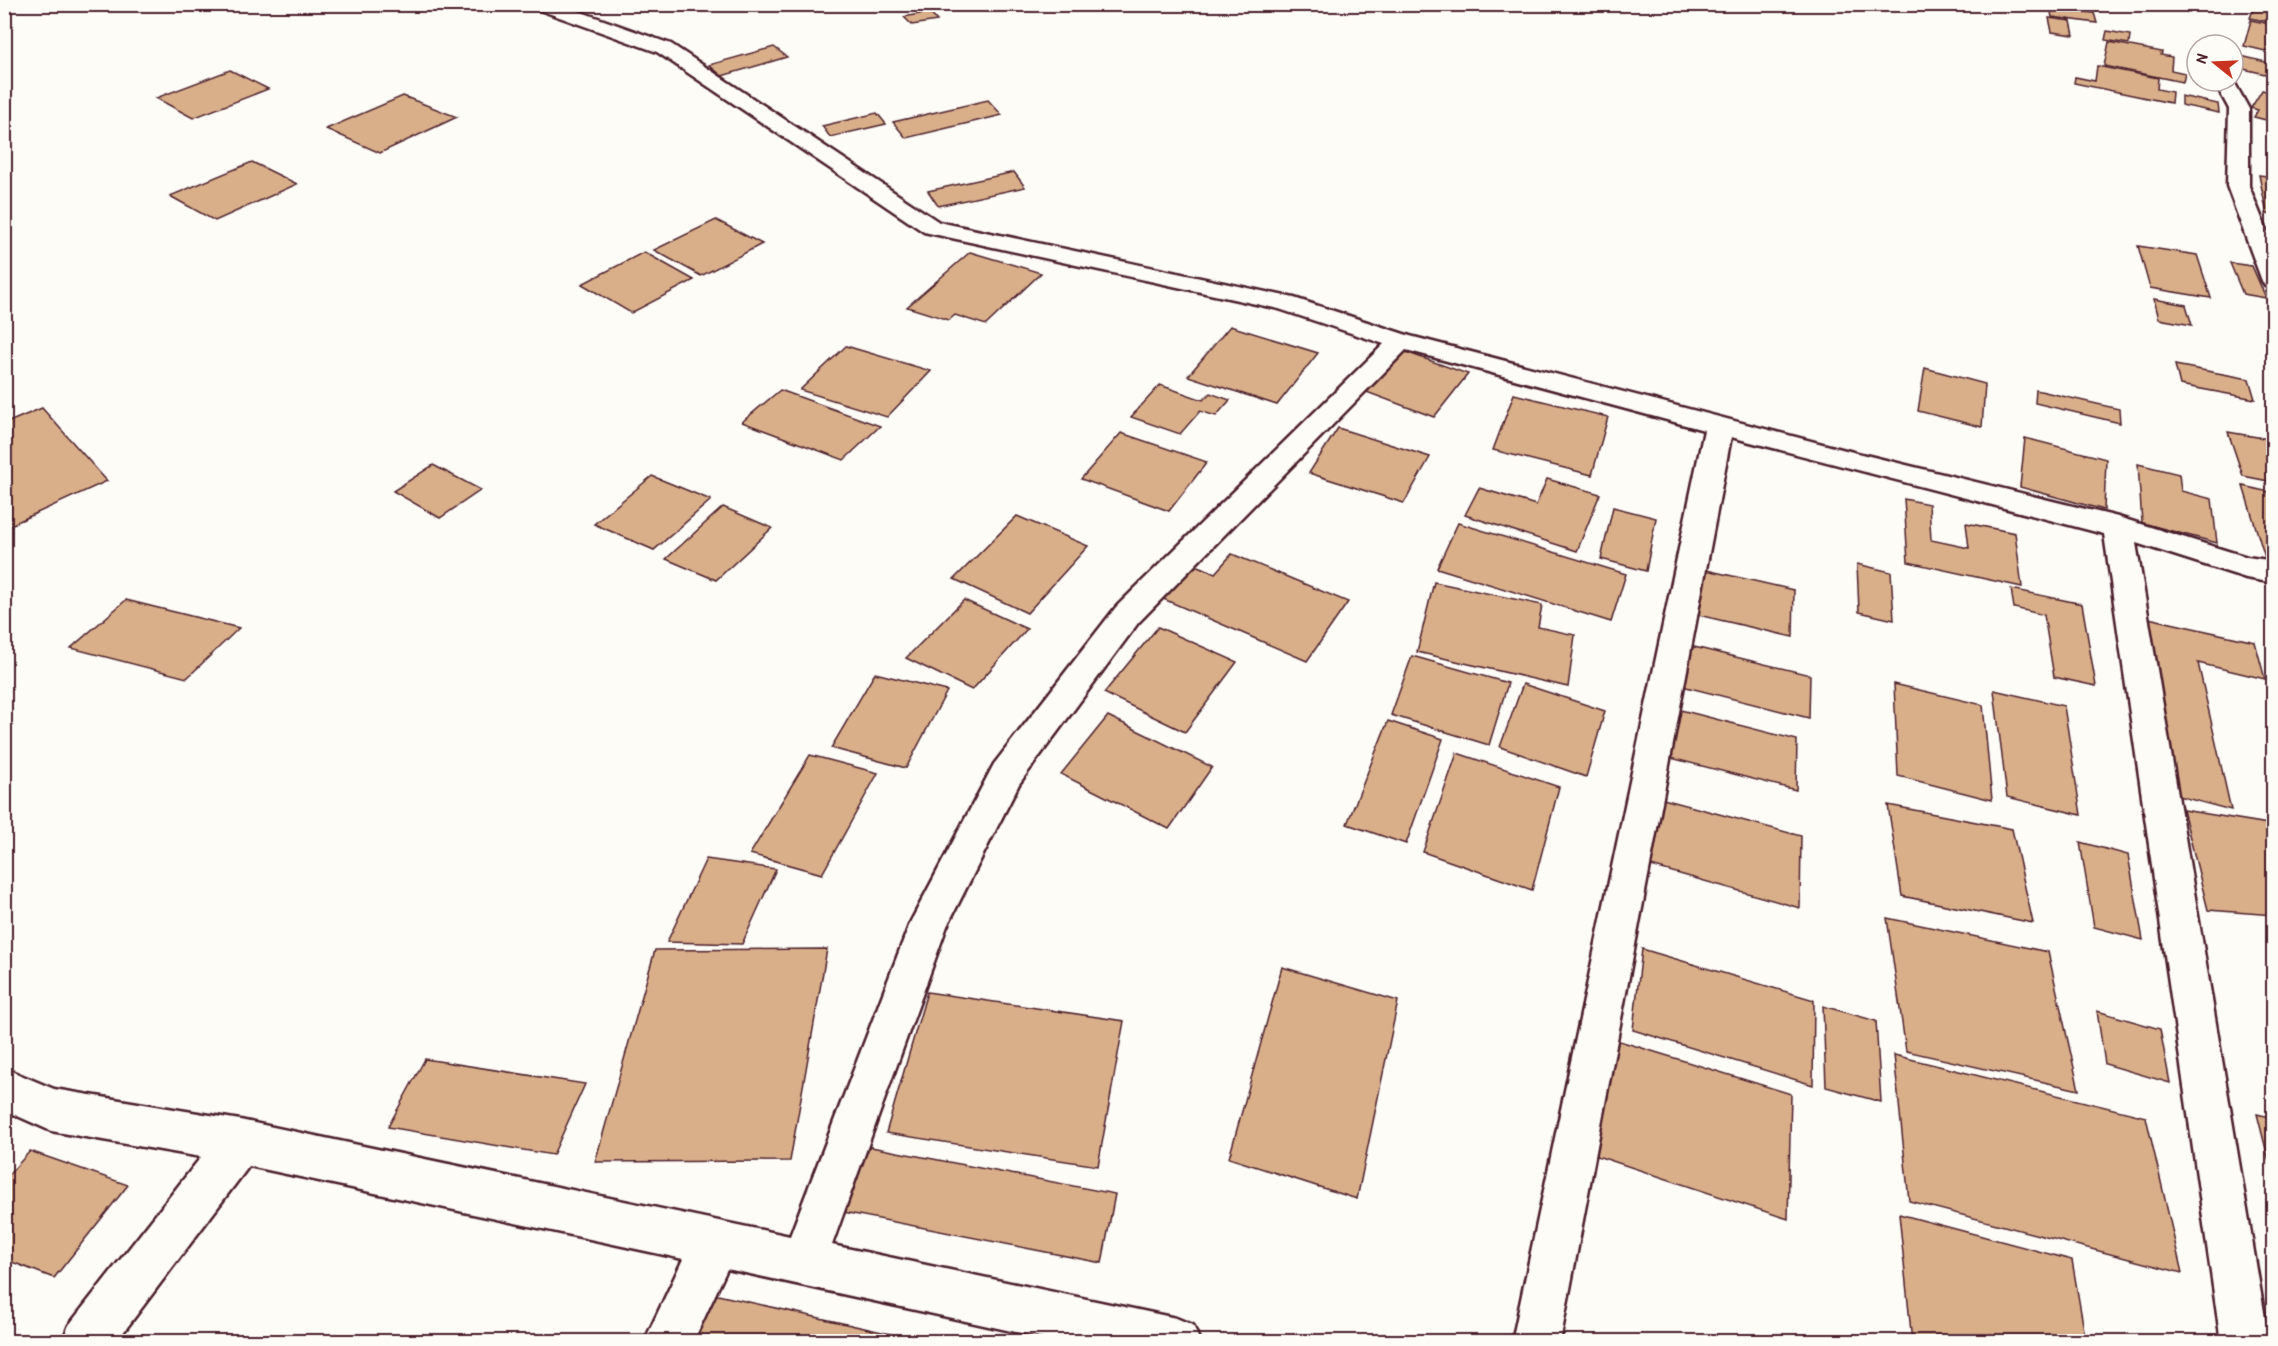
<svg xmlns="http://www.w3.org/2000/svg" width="2278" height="1346" font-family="'Patrick Hand',sans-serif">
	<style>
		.building { fill: #d9af8a; stroke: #4a1f2b; stroke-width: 1.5 }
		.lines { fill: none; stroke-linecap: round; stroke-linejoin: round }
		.minor-casing { stroke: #4a1f2b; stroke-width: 5 }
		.minor { fill: #fdfcf7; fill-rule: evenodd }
	</style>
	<rect width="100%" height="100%" fill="#fdfcf7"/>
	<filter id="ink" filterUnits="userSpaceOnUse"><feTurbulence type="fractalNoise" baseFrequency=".0167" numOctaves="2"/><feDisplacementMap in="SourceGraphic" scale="12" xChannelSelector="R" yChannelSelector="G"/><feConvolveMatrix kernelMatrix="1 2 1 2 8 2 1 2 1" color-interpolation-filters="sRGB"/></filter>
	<g filter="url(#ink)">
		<g class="building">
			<path d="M2049,4H2067L2068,10L2094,13L2097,23L2052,17Z"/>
			<path d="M2255,5L2274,9V23L2250,18Z"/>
			<path d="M929,12L937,21L912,25L904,17Z"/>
			<path d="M2049,18L2071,21L2074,35L2052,32Z"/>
			<path d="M2251,20L2270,24L2269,28L2274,29V53L2244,46Z"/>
			<path d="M2107,31L2130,35L2129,44L2105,40Z"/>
			<path d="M2109,42L2162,52L2161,55L2172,57L2171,70L2185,73L2183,82L2104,66Z"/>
			<path d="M774,47L787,57L722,76L709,65Z"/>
			<path d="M2241,56L2274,64V76L2235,67Z"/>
			<path d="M2097,66L2158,78L2157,89L2172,92L2171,103L2074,83L2075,77L2095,81Z"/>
			<path d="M230,70L268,89L193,118L156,98Z"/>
			<path d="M2262,90L2274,93V122L2254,117L2258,110L2251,108Z"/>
			<path d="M403,96L457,117L380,153L326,129Z"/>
			<path d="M2181,96L2218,104L2219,113L2181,105Z"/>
			<path d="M988,100L1002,115L906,138L893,122Z"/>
			<path d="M877,113L886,124L830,137L822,126Z"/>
			<path d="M252,162L297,184L215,221L170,196Z"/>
			<path d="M1014,172L1025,187L938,206L928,191Z"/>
			<path d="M2259,175L2274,177V215L2267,214Z"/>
			<path d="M716,220L762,244L701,276L654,250Z"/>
			<path d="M2138,246L2197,255L2211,298L2150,288Z"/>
			<path d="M644,252L694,280L631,313L582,284Z"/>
			<path d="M970,252L1041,273L986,325L955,315L949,320L907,307Z"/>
			<path d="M2230,263L2252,266L2266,298L2243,294Z"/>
			<path d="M2154,299L2186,305L2192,325L2159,319Z"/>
			<path d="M1230,326L1318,353L1277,405L1188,376Z"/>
			<path d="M846,346L931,371L887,417L800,390Z"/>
			<path d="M1397,349L1468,374L1434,417L1361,390Z"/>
			<path d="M2175,365L2249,379L2255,399L2180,385Z"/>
			<path d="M1925,368L1985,384L1982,427L1918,411Z"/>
			<path d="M1160,385L1203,400L1210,393L1230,400L1216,416L1200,411L1180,434L1131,417Z"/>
			<path d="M780,390L880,426L844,460L742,422Z"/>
			<path d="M2036,390L2119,409L2120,423L2035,403Z"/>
			<path d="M1514,394L1608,417L1592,475L1493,450Z"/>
			<path d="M42,408L107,481L4,528V424Z"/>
			<path d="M1338,428L1430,457L1404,503L1309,473Z"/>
			<path d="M2228,432L2274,440V482L2243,476Z"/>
			<path d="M1121,433L1207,462L1169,511L1081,479Z"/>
			<path d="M2025,438L2106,459L2104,510L2020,487Z"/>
			<path d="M2138,464L2179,474L2181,491L2212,499L2217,543L2142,523Z"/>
			<path d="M433,465L481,490L440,518L393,491Z"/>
			<path d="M652,476L711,500L654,550L594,524Z"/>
			<path d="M1547,479L1600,494L1577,551L1465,515L1479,488L1536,505Z"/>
			<path d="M2243,486L2274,493V563L2266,561Z"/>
			<path d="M1904,499L1929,504L1931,540L1969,548L1966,523L2015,533L2022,587L1908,562Z"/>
			<path d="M723,507L772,528L716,580L666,559Z"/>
			<path d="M1613,507L1656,518L1646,571L1601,559Z"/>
			<path d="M1017,516L1088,546L1027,613L954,579Z"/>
			<path d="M1458,523L1626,574L1611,622L1437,568Z"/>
			<path d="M1232,554L1348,602L1307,661L1161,598L1190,563L1215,573Z"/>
			<path d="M1857,564L1891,572L1894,620L1859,612Z"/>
			<path d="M1702,569L1794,590L1793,637L1698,615Z"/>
			<path d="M1434,582L1542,605L1538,627L1575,635L1568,687L1417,652Z"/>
			<path d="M2011,589L2082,604L2096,686L2054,677L2044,615L2014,608Z"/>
			<path d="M126,600L239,628L187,678L71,648Z"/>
			<path d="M964,600L1027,629L972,690L906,658Z"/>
			<path d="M2144,617L2255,642L2265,679L2198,663L2231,810L2178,796Z"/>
			<path d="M1158,627L1237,662L1185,732L1104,693Z"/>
			<path d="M1686,645L1810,675L1809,718L1682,686Z"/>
			<path d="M1412,656L1508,683L1489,745L1391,715Z"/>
			<path d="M875,673L947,691L906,768L831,748Z"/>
			<path d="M1523,684L1605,711L1586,777L1500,747Z"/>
			<path d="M1894,684L1983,705L1992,800L1898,776Z"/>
			<path d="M1994,690L2064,706L2081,815L2007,797Z"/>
			<path d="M1673,708L1797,740L1796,790L1667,757Z"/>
			<path d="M1108,716L1212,767L1169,829L1061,774Z"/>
			<path d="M1388,721L1443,739L1406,844L1347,824Z"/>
			<path d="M1457,753L1559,787L1532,890L1423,852Z"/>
			<path d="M810,755L878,773L822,874L750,854Z"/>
			<path d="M1652,796L1801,836L1800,908L1644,864Z"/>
			<path d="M1888,805L2012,829L2033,923L1902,896Z"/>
			<path d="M2183,810L2274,825V915L2208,910Z"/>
			<path d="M2080,842L2128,855L2143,940L2094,927Z"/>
			<path d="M706,859L776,869L742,944L667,942Z"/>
			<path d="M1887,918L2048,952L2079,1090L1906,1051Z"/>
			<path d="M827,949L790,1161L595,1162L655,950Z"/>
			<path d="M1642,949L1814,1000L1813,1085L1633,1030Z"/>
			<path d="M1282,967L1398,1001L1357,1199L1229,1158Z"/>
			<path d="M927,992L1124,1021L1098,1166L886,1133Z"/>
			<path d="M1823,1006L1876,1021L1881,1102L1826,1087Z"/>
			<path d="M2097,1011L2160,1029L2170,1083L2105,1064Z"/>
			<path d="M1600,1035L1791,1094L1788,1219L1585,1152Z"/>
			<path d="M1894,1055L2146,1117L2182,1273L1909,1201Z"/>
			<path d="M425,1059L585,1084L553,1155L388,1127Z"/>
			<path d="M2257,1114L2274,1118V1181Z"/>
			<path d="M866,1146L1115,1194L1102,1263L843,1212Z"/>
			<path d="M30,1151L128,1185L54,1278L4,1259V1180Z"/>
			<path d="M1899,1214L2072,1260L2086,1342H1912Z"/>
			<path d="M709,1293L926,1342H689Z"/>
		</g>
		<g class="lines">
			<defs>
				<g id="minor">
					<path d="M531,4H559L671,44L939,222L1294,298L1410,336L1853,452L2118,517L2247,557L2274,561V583L2246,578L2136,543L2269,1342H2221L2104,534L1731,437L1560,1342H1512L1704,430L1406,350L1138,623L1019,784L947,926L832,1245L1176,1318L1193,1325L1200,1342H1062L727,1269L693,1342H644L683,1259L249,1166L116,1342H62L69,1325L201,1157L51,1131L4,1110V1068L54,1089L240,1120L790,1236L910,923L994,764L1116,607L1384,344L1279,309L924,232L657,52L534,8Z"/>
					<path d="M2233,80L2249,109V186L2274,249V288L2265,286L2262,281L2227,186L2229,109L2215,83Z"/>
				</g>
			</defs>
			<use href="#minor" class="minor-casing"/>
			<use href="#minor" class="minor"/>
		</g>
	</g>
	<rect width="2278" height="1346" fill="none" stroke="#fdfcf7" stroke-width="24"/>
	<rect x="12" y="12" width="2254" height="1322" fill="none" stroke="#4a1f2b" stroke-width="2" filter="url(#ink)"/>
	<g transform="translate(2215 63) rotate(288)"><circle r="28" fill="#fdfcf7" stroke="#b5a4a5" stroke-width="1.5"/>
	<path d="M0-4.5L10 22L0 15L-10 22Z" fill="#c8321e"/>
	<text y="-9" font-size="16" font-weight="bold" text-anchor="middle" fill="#4a1f2b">N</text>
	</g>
</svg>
